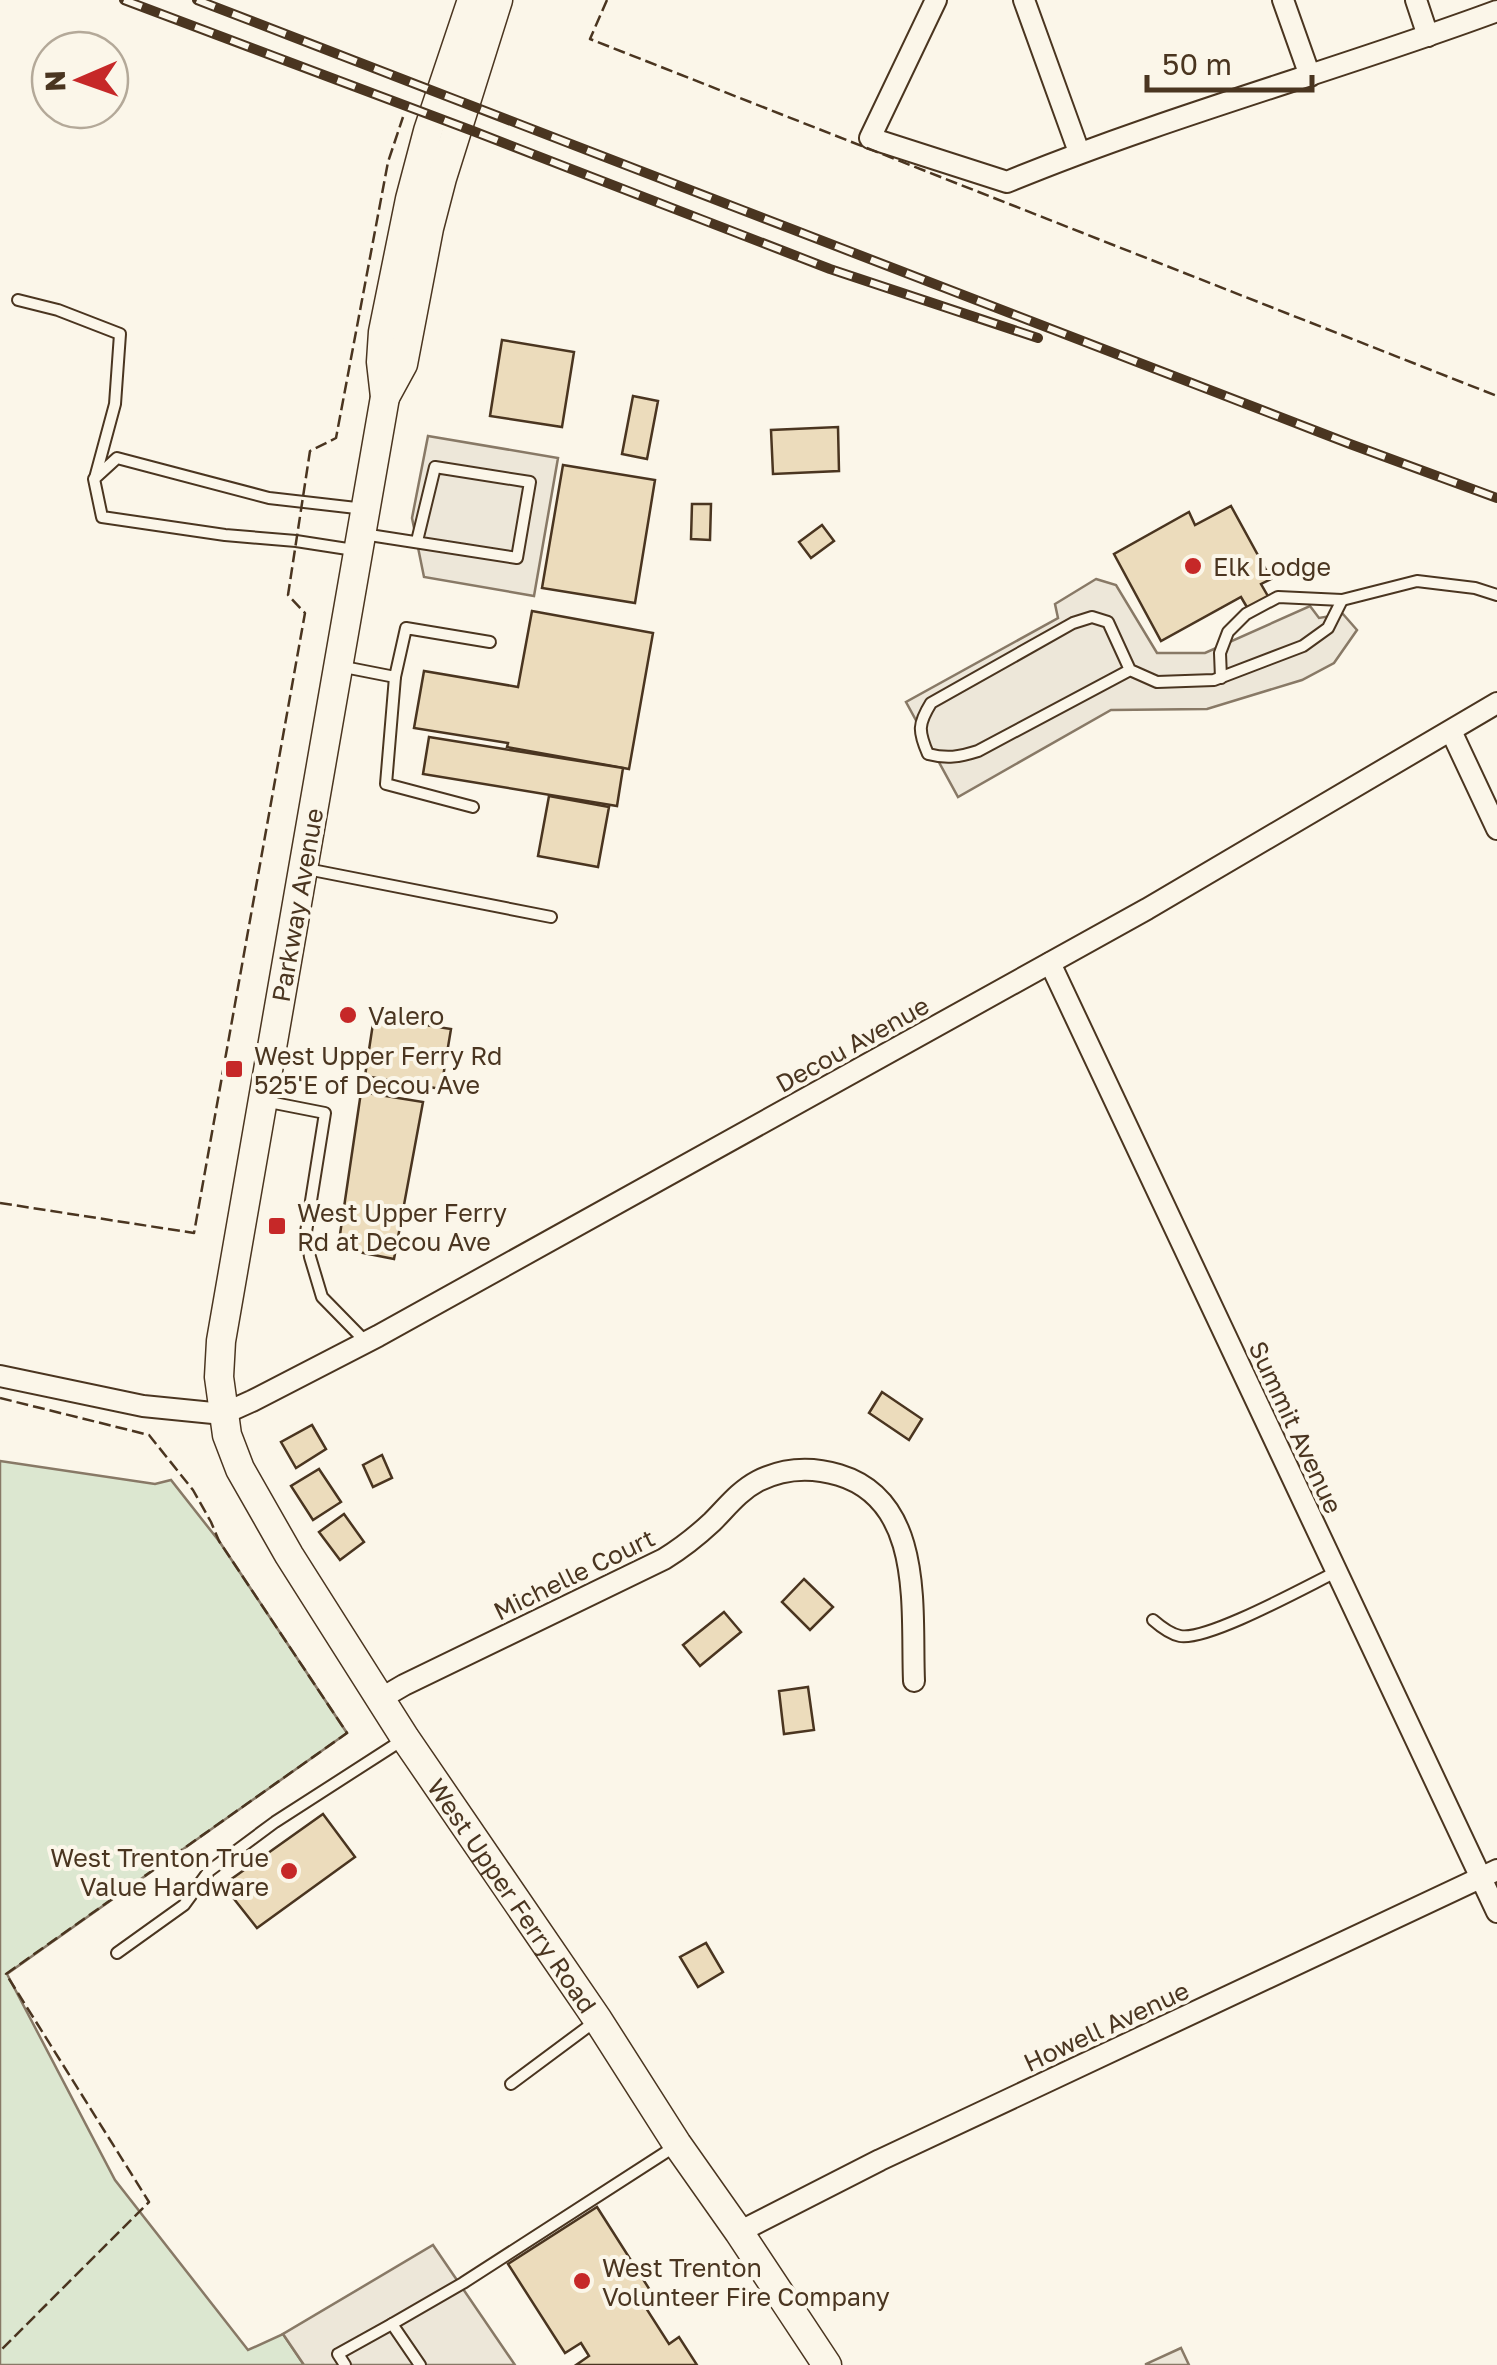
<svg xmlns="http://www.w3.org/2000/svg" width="1497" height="2365" font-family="'Golos Text',sans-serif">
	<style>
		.green { fill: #dce7d0; stroke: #887966; stroke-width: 2.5 }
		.parking { fill: #ede7d9; stroke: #887966; stroke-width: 2.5 }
		.building { fill: #ecdcbc; stroke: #4a3520; stroke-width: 2.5 }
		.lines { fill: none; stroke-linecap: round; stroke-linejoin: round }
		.lane-casing { stroke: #4a3520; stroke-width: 14 }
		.street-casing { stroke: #4a3520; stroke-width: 24 }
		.secondary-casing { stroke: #4a3520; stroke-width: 31 }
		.lane { stroke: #fbf6e9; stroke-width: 10 }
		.street { stroke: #fbf6e9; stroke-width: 20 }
		.secondary { stroke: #fbf6e9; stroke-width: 28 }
		.rail-casing { stroke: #4a3520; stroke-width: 10 }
		.rail { stroke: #fbf6e9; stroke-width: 6; stroke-dasharray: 19; stroke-linecap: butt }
		.fence { stroke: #4a3520; stroke-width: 2.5; stroke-dasharray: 12 5; stroke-linecap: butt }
		.poi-dot { fill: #c62828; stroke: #fbf6e9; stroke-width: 4 }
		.labels { text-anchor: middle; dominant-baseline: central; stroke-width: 8; stroke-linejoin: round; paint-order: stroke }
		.poi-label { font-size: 25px; fill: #4a3520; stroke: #fbf6e9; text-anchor: start }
		.street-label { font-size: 25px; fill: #4a3520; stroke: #fbf6e9 }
	</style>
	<rect width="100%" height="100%" fill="#fbf6e9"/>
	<path class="green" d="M0,1461L155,1484L171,1480L219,1541L347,1733L7,1974L115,2180L248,2350L283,2334L304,2365H0Z"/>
	<g class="parking">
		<path d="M428,436L558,458L534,596L424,577L412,518Z"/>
		<path d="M1096,579L1116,585L1157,653H1205L1310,606L1319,618L1343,614L1357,630L1334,663L1302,680L1207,709L1111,710L958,797L906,702L1058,618L1055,604Z"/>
		<path d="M433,2245L515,2365H304L283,2334Z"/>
		<path d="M1181,2348L1189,2365H1146V2364Z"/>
	</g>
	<g class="building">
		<path d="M502,340L574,352L562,427L490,416Z"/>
		<path d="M633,396L658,401L647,459L622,454Z"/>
		<path d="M838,427L839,471L773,474L771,430Z"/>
		<path d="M563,465L655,480L635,603L542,588Z"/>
		<path d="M692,504H711L710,540L691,539Z"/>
		<path d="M1231,506L1271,579L1261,584L1269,598L1248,609L1241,597L1161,641L1114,554L1189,512L1195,525Z"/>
		<path d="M822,525L834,541L811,558L799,542Z"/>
		<path d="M532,611L653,633L629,769L507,747L508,743L414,728L424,671L518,687Z"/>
		<path d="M429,737L623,768L617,806L423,774Z"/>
		<path d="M549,796L609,807L598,867L538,856Z"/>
		<path d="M374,1017L451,1029L441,1089L365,1076Z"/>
		<path d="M361,1092L423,1102L394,1259L338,1248Z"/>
		<path d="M882,1392L922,1419L909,1440L869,1413Z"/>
		<path d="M312,1425L326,1449L296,1468L281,1442Z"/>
		<path d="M382,1455L392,1478L373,1487L363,1465Z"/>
		<path d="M319,1469L341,1502L313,1520L291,1486Z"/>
		<path d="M344,1514L364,1542L340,1560L319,1532Z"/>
		<path d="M804,1579L833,1607L810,1630L782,1602Z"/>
		<path d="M724,1612L741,1632L700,1666L683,1645Z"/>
		<path d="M808,1687L814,1730L784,1734L779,1691Z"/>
		<path d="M323,1814L355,1857L257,1928L223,1885Z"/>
		<path d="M706,1943L723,1972L698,1987L680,1957Z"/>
		<path d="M597,2207L655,2298L644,2305L669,2344L679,2337L697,2365H576L589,2356L581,2343L565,2353L508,2264Z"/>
	</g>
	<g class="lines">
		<defs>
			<g id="lane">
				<path d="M18,300L58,310L120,334L115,404L95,478"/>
				<path d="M363,534L517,558L530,482L435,467L417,541"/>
				<path d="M354,550L296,541L225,535L102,517L94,479L117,458L269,498L365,509"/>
				<path d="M339,666L395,677L406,628L490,642"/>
				<path d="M1130,670L978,751C959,757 947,759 928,754C918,731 918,724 931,703L1073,623L1092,617L1108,622L1130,670L1157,682L1214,680L1303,646L1328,628L1342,600"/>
				<path d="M395,677L386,784L473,807"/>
				<path d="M1221,678L1220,653L1228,632L1246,614L1278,597L1342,600L1417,581L1475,588L1497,595"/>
				<path d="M307,869L551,917"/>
				<path d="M264,1101L325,1113L306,1232L310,1257L322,1297L366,1342"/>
				<path d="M1153,1620C1161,1627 1170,1634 1180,1636C1208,1641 1307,1586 1336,1572"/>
				<path d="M117,1953L184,1905L209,1871L275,1822L404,1739"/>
				<path d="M511,2084L597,2020"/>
				<path d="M392,2324L463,2283L677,2145"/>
				<path d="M345,2365L338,2354L392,2324L420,2365"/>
			</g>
			<g id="street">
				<path d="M936,0L870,138L1007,182C1167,116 1335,71 1497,11"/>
				<path d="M1024,0L1079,152"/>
				<path d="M1283,0L1310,76"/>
				<path d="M1416,0L1428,36"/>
				<path d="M1451,731L1497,829"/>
				<path d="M1050,963L1497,1912"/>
				<path d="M0,1376L143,1406L223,1414L252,1401L378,1336L1147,909L1497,703"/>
				<path d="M380,1699L404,1685L664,1559C682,1548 697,1536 712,1522C727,1507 739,1491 758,1481C784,1468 812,1467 839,1475C925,1501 911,1611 914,1681"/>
				<path d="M739,2232L880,2160L1497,1870"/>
			</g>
			<g id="secondary">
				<path id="s1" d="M472,0L428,131L410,199L383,332L381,362L385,397L221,1341L219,1377L227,1435L240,1469L289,1555L405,1738L598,2020L677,2144L739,2232L827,2365"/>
				<path d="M385,397L403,364L429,228L442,178L498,0"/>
			</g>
		</defs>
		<use href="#lane" class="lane-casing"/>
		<use href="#street" class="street-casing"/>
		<use href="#secondary" class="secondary-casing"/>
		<use href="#lane" class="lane"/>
		<use href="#street" class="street"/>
		<use href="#secondary" class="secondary"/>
		<defs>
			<g id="rail">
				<path d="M124,0L473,131L830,269L1038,338"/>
				<path d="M197,0L1350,444L1497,498"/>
			</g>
		</defs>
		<use href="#rail" class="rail-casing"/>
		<use href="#rail" class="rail"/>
		<g class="fence">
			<path d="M607,0L590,39L1497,396"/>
			<path d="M0,1203L194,1233L305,613L288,595L310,451L336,438L388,162L403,117"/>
			<path d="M0,1398L149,1435L193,1490L211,1522L219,1541L347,1733L6,1974L149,2202L0,2351"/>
		</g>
	</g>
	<g class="poi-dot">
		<circle cx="1193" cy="566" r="10"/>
		<circle cx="348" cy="1015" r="10"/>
		<rect x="224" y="1059" width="20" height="20" rx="5"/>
		<rect x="267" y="1216" width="20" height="20" rx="5"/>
		<circle cx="289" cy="1871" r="10"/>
		<circle cx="582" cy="2281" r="10"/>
	</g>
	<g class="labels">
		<g class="poi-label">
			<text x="1213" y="566">Elk Lodge</text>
			<text x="368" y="1015">Valero</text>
			<text x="254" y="1055">West Upper Ferry Rd<tspan x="254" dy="29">525'E of Decou Ave</tspan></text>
			<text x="297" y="1212">West Upper Ferry<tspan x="297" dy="29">Rd at Decou Ave</tspan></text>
			<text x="269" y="1857" text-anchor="end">West Trenton True<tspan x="269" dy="29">Value Hardware</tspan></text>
			<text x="602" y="2267">West Trenton<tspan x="602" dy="29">Volunteer Fire Company</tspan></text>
		</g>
		<g class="street-label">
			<text transform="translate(297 905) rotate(-80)">Parkway Avenue</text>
			<text transform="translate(852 1044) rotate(-29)">Decou Avenue</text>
			<text transform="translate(1296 1427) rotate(65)">Summit Avenue</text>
			<text transform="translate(574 1574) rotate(-26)">Michelle Court</text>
			<text stroke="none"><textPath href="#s1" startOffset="2005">West Upper Ferry Road</textPath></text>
			<text transform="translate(1106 2026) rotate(-25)">Howell Avenue</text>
		</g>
	</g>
	<g transform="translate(80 80) rotate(268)"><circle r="48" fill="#fbf6e9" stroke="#b4a999" stroke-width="2.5"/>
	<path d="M0-8L18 38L0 25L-18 38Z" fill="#c62828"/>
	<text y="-15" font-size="28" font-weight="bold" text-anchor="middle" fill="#4a3520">N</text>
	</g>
	<path d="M1147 75v15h165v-15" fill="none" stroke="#4a3520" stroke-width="5"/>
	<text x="1162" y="75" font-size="30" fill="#4a3520" stroke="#fbf6e9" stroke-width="8" paint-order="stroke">50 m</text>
</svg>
